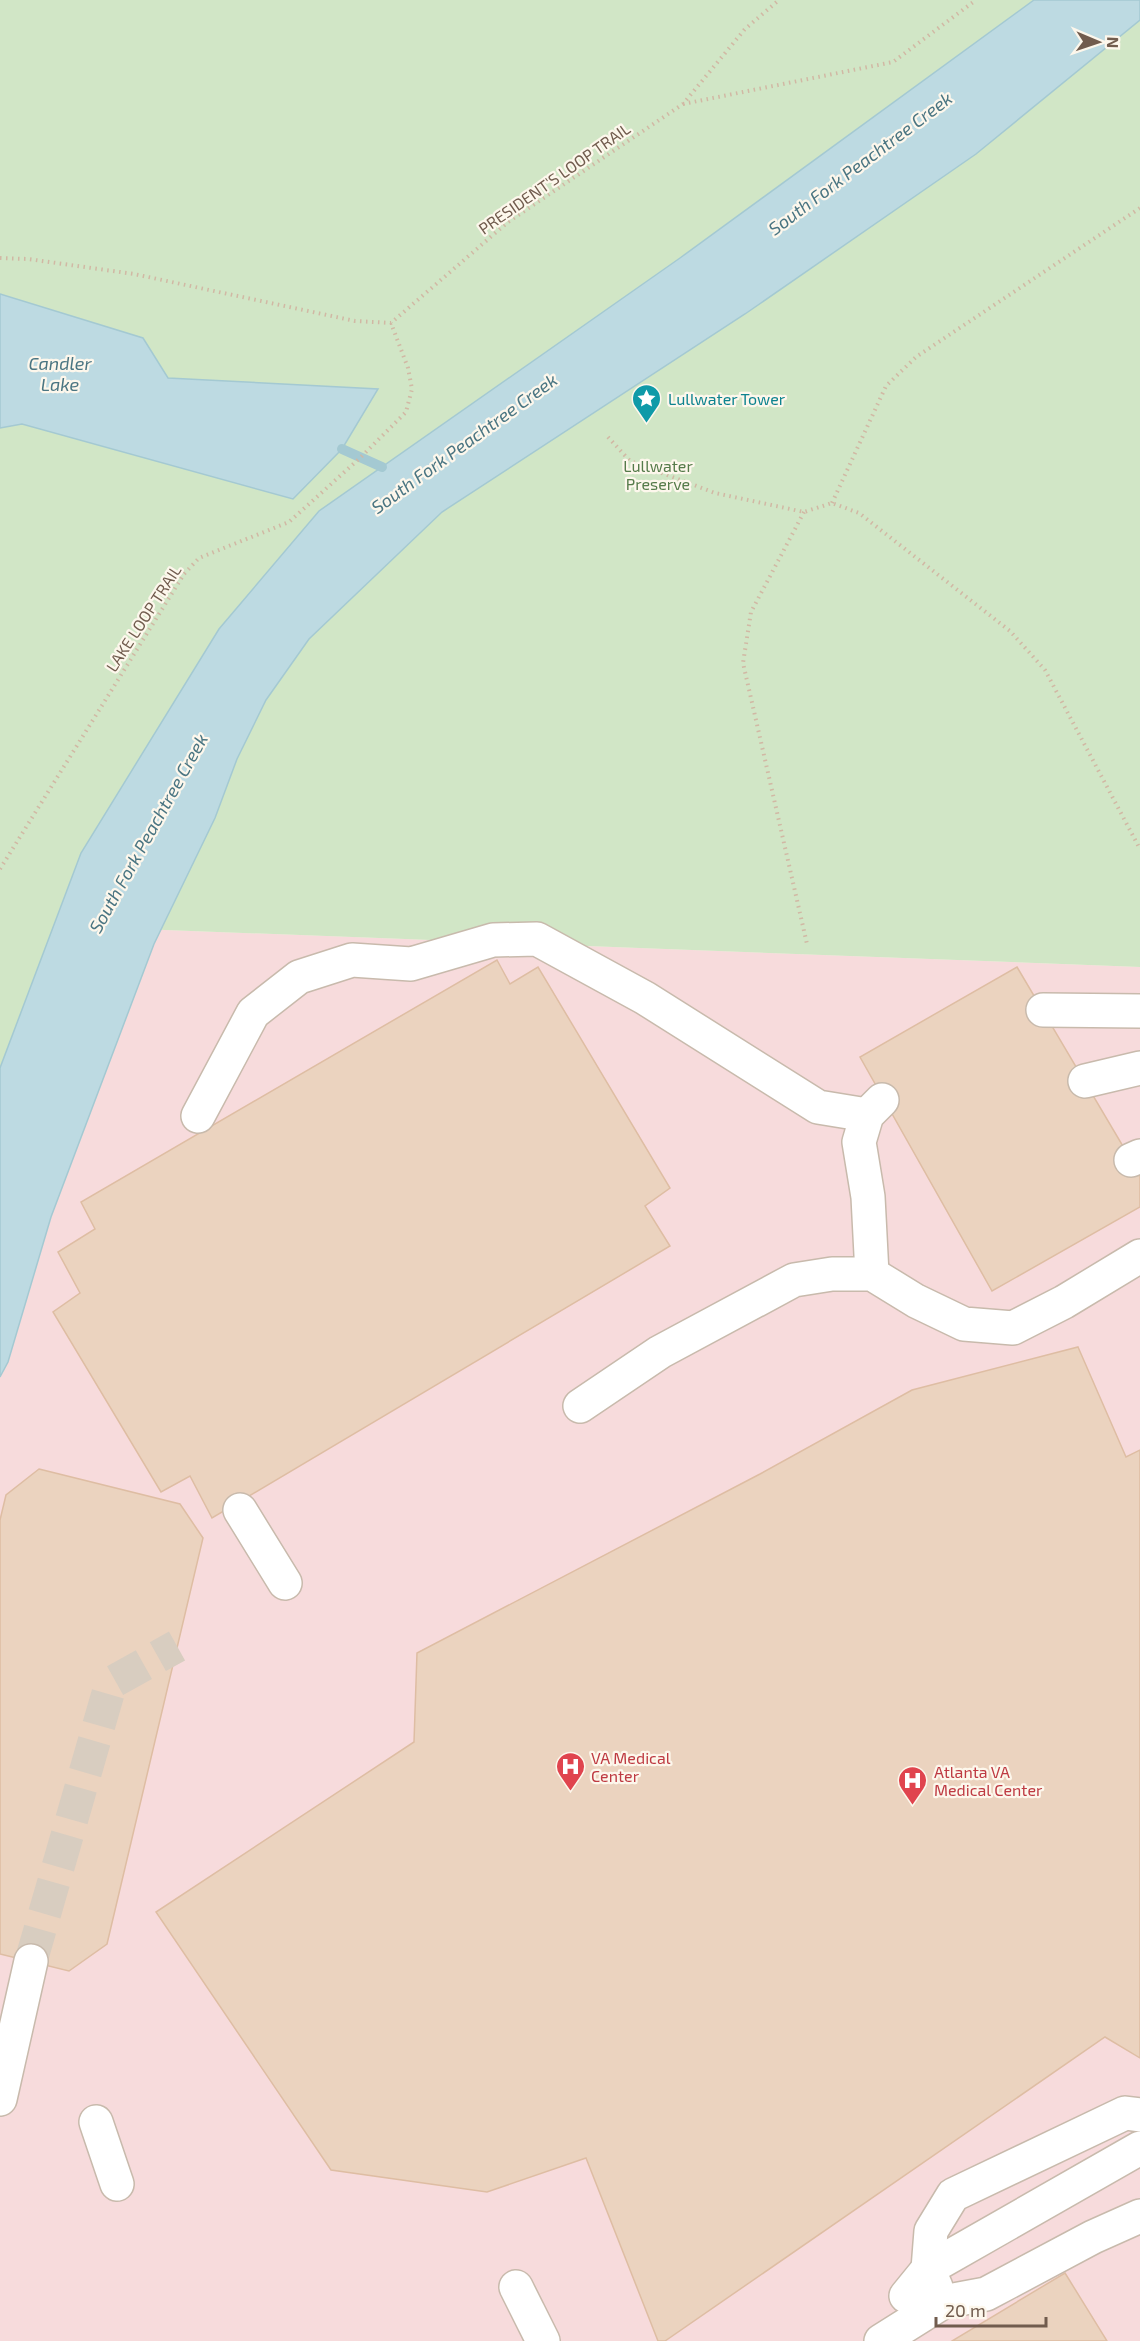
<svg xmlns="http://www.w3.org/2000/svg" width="1140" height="2341" font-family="'Exo 2',sans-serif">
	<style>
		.medical { fill: #f7dbdc }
		.green { fill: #d1e6c6 }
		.water { fill: #bddae2; stroke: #a4c9d2; stroke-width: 1.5 }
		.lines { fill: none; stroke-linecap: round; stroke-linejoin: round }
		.stream { stroke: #a4c9d2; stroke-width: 10 }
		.building { fill: #ebd3bf; stroke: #debda3; stroke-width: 1.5 }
		.minor-tunnel { stroke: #d8cdc0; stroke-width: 33; stroke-dasharray: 33 16; stroke-linecap: butt }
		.minor-casing { stroke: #c8baac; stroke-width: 36 }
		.path { stroke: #d1b8a4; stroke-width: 4; stroke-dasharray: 1.5 4.5; stroke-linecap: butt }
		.minor { stroke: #fff; stroke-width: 33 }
		.labels { text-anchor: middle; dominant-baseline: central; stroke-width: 4.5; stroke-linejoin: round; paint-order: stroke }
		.street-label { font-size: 16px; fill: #715c4e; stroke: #fdf7ec }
		.culture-label { font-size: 16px; fill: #0d838f; stroke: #fdf7ec; text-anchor: start }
		.park-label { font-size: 16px; fill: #557b4a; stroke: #fdf7ec }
		.health-label { font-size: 16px; fill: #be3a42; stroke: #fdf7ec; text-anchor: start }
		.water-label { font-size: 18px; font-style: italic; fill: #4a7582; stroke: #fdf7ec }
	</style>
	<rect width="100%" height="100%" fill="#faf3e6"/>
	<path class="medical" d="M113,928L1140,967V2341H0V1243Z"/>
	<path class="green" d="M0,0H1140V967L113,928L0,1220Z"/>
	<g class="water">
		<path d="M1034,0H1140V20L976,154L745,314L442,512L309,639L266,700L237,759L215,818L154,944L51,1217L8,1362L0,1377V1068L81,853L219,629L319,511L680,258Z"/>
		<path d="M0,294L143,338L168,378L378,389L342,449L293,499L22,424L0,428Z"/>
	</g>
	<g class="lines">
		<path class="stream" d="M342,449L382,467"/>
	</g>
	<g class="building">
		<path d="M497,960L510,984L538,967L670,1188L645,1206L670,1246L212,1518L190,1476L161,1492L53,1312L80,1293L58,1252L95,1229L81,1202Z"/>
		<path d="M1017,967L1140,1175V1207L992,1291L860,1057Z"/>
		<path d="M1078,1347L1126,1457L1140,1450V2058L1105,2037L665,2341H658L586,2158L487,2192L331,2170L156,1912L414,1742L417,1653L760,1474L912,1390Z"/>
		<path d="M39,1469L180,1504L203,1538L107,1944L69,1971L0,1954V1520L6,1495Z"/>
		<path d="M1065,2273L1107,2341H952Z"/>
	</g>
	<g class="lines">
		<path class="minor-tunnel" d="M31,1961L111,1683L177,1646"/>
		<defs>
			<g id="minor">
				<path d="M1043,1010L1140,1011"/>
				<path d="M1085,1081L1140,1068"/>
				<path d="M198,1116L253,1013L299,977L352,960L411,964L493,940L537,939L645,998L818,1107L867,1115"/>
				<path d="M1131,1160L1140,1156"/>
				<path d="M872,1274L868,1197L859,1142L867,1115L882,1100"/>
				<path d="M580,1406L660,1352L794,1280L832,1274H872L916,1301L964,1324L1013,1328L1064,1302L1140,1256"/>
				<path d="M240,1510L285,1583"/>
				<path d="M0,2099L31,1961"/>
				<path d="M96,2122L117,2184"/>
				<path d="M928,2269L931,2231L953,2195L1125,2113L1140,2115"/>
				<path d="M928,2269L1140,2148"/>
				<path d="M516,2287L543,2341"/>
				<path d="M906,2296L928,2269L936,2287"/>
				<path d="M881,2341L943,2302L986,2294L1093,2237L1140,2216"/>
			</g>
		</defs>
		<use href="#minor" class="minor-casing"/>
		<g class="path">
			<path d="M683,104L893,62L976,0"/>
			<path d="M0,258L28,259L134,274L355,321L391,323L508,222L683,104L745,29L779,0"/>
			<path d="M608,437L630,461L715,493L804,512L832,503L859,513L1010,631L1045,670L1140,849"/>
			<path d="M832,503L886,386L916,357L1140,208"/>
			<path d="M804,512L751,612L743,663L807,944"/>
			<path d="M0,869L184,574L199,558L289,522L360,458L406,412L412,389L408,368L391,323"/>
		</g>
		<use href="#minor" class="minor"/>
	</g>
	<defs>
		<symbol id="sight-pin" viewBox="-11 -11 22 30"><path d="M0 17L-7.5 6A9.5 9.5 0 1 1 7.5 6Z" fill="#0f9aa8" stroke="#fdf7ec"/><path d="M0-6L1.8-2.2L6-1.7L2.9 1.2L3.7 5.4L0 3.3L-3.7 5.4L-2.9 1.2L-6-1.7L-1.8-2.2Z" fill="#fff"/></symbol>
		<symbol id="hospital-pin" viewBox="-11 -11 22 30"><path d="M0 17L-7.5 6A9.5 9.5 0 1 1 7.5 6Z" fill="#e0444e" stroke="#fdf7ec"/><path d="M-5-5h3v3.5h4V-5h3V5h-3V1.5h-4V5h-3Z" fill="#fff"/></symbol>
	</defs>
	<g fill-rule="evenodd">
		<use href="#sight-pin" x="630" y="382" width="33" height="45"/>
		<use href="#hospital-pin" x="554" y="1750" width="33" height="45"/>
		<use href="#hospital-pin" x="896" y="1764" width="33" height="45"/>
	</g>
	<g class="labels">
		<g class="street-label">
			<text transform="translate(554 178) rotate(-35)">PRESIDENT'S LOOP TRAIL</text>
			<text transform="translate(143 618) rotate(-57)">LAKE LOOP TRAIL</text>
		</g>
		<g class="culture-label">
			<text x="668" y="398">Lullwater Tower</text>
		</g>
		<g class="park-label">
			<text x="658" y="465">Lullwater<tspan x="658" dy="18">Preserve</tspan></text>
		</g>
		<g class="health-label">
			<text x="591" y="1757">VA Medical<tspan x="591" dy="18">Center</tspan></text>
			<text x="934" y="1771">Atlanta VA<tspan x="934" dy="18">Medical Center</tspan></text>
		</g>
		<g class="water-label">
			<text transform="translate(860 163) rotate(-37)">South Fork Peachtree Creek</text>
			<text x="60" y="363">Candler<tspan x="60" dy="21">Lake</tspan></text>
			<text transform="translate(464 443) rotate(-36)">South Fork Peachtree Creek</text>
			<text transform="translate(148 833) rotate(-61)">South Fork Peachtree Creek</text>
		</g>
	</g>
	<g transform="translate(1098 42) rotate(92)" stroke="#fdf7ec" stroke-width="4.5" paint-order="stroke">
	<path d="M0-4.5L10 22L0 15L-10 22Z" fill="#715c4e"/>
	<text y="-9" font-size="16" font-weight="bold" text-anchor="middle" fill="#715c4e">N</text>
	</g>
	<path d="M936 2317v9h110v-9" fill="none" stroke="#715c4e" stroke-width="3"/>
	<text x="945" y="2317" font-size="18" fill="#715c4e" stroke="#fdf7ec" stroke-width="4.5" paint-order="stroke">20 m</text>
</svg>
